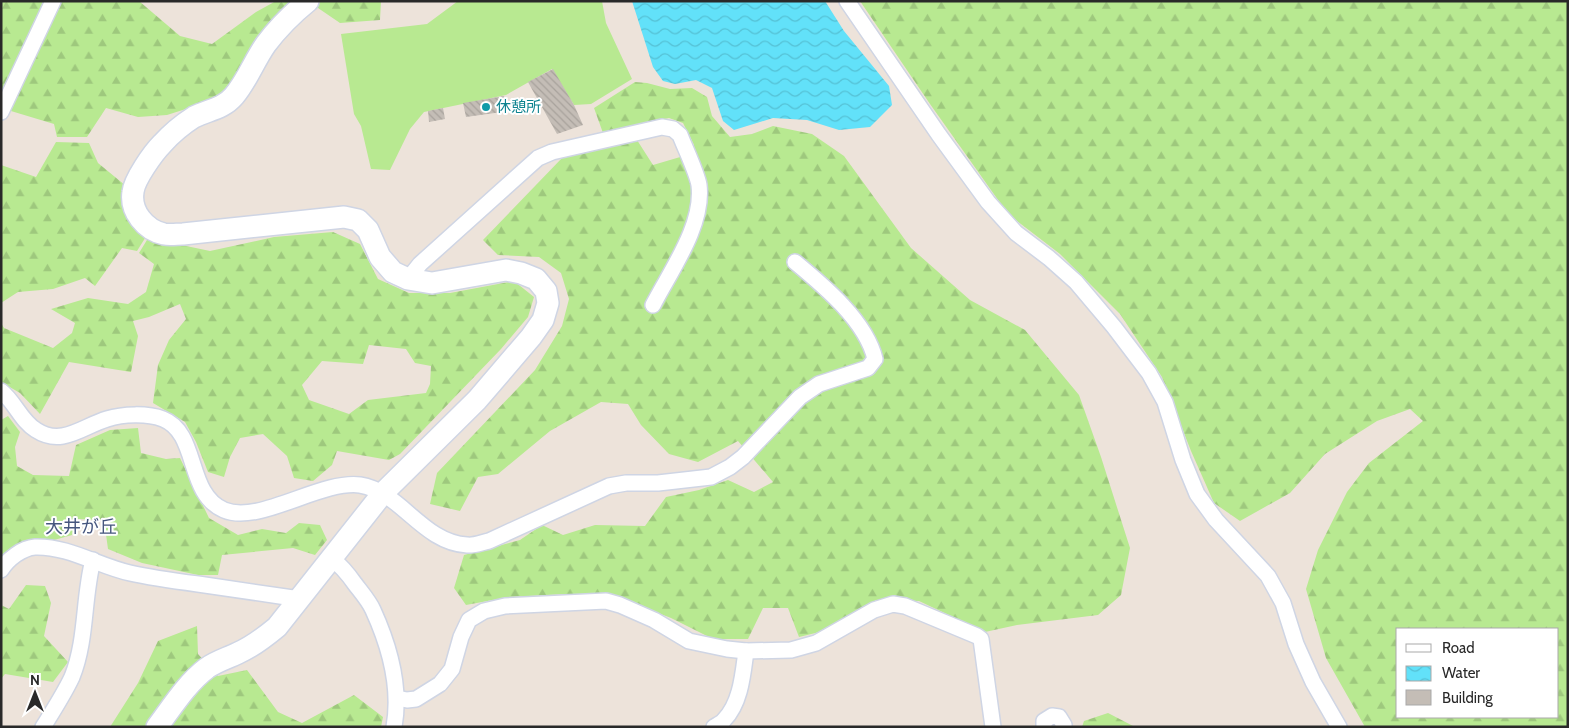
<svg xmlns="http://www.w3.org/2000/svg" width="1569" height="728" font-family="Cabin,'Noto Sans JP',sans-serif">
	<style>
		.grass { fill: #b8e991 }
		.forest { fill: url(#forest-firs); fill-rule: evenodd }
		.water { fill: url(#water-waves) }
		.building { fill: url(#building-back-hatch) }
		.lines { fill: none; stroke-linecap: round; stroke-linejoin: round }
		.street-casing { stroke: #cfd5e4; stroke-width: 18 }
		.secondary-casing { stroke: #cfd5e4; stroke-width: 24 }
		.street { stroke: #fff; stroke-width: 15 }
		.secondary { stroke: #fff; stroke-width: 21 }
		.culture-dot { fill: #0f9aa8; stroke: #fff; stroke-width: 2 }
		.labels { text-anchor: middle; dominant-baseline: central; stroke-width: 4; stroke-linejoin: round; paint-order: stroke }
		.culture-label { font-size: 15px; fill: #0d838f; stroke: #fff; text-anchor: start }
		.quarter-label { font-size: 18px; fill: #46567e; stroke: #fff }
	</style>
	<defs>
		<pattern id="forest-firs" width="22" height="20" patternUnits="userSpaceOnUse" patternTransform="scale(1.25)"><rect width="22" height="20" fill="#b8e991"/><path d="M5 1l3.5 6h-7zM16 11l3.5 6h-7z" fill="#9ec87d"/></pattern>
		<pattern id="water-waves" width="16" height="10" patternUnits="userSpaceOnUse" patternTransform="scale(1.25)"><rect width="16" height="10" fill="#62e1f9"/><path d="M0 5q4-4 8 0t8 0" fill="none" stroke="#55c1d5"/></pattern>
		<pattern id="building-back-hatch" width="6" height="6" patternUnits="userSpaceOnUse" patternTransform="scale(1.25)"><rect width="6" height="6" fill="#c4bdb6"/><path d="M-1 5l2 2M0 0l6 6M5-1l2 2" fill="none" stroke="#a8a29c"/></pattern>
	</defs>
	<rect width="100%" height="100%" fill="#ede3da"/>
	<path class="grass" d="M458,1H602L606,23L632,79L591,104L574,105L552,69L506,95L424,112L410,129L390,170L371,169L361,126L354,114L341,34L427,24Z"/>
	<g class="forest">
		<path d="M1,1H139L180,36L212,44L256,12L276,1H381L380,20L340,23L318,8L299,3L235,83L214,100L167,115L138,117L106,108L87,137H57L54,124L1,108Z"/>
		<path d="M860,1H1568V727H1365L1326,658L1306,589L1318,550L1347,492L1369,463L1423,421L1410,409L1377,421L1325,454L1290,493L1240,521L1214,503L1191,451L1162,377L1120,314L1060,254L1008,214L930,104ZM1398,629H1558V717H1398Z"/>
		<path d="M635,82L647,83L670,89L692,88L707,97L712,116L730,137L752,134L773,126L812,134L844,156L911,248L970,300L1025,330L1079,395L1101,457L1130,548L1121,595L1098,615L1017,625L985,632L919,601L876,600L836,628L799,637L788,608H763L748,639H713L671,618L617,597L567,594L509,597L466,605L454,588L464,555L520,540L542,525L563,535L595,525L645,526L666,497L699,490L728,480L754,492L773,482L738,441L698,462L669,454L641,425L628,404L601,402L550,431L498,474L478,477L460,511L430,504L437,473L535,370L562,326L569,299L561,273L539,257L498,255L483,240L562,158L637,140L653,165L687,155L694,145L683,123L669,118L603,133L594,108Z"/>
		<path d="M56,142L89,143L98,163L126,186L147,235L137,251L122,248L95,286L85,278L53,289L18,292L1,303V165L36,177Z"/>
		<path d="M333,232L360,244L378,279L409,293H450L514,281L534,297L528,317L501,349L400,454L389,460L337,451L332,465L313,481L294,478L287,456L263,434L240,438L230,457L224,477L208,472L196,442L185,422L153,403L158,365L169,340L186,319L180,304L149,317L133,321L138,336L131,372L69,362L40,414L20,393L1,382V323L4,328L53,348L72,333L75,323L51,309L88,298L128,304L146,292L154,264L139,253L150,235L172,243L210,251L274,237ZM369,345L406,349L415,363L431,366L430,384L426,393L368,400L349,414L309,400L302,385L322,361L363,364Z"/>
		<path d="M8,416L20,432L15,447L17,466L33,475L69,476L76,445L110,430L138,428L141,453L166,459L180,458L209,518L238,535L262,529L286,533L299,523L320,525L327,540L315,555L293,548L222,555L218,575H198L142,563L108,549L104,520L76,519L72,535L47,542L1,562V420Z"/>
		<path d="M26,585L45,586L51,603L44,636L68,662L53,682L5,674L1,679V605L9,609Z"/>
		<path d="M197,626L198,654L218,676L247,670L278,712L302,723L354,695L383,717L381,727H110L138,683L158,641Z"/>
		<path d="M1108,713L1135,727H1082L1084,721Z"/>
	</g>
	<path class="water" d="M632,1H825L844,31L889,86L892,105L870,127L839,130L807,120L773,118L734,130L723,121L712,88L696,80L675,84L663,81L653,67Z"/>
	<g class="building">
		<path d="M553,69L574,105L583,125L557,134L528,82Z"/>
		<path d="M504,96L509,111L466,117L463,103Z"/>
		<path d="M443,108L445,119L429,122L428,111Z"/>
	</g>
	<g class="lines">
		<defs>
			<g id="street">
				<path d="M847,1L939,135L988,202L1016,233L1049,258L1076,282L1114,327L1149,373L1165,402L1183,460L1197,494L1216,520L1268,576L1283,603L1296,644L1313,682L1339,727"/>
				<path d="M1,112L53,1"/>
				<path d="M408,279L420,264L538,158L552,152L662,127L673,129L680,135C685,148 697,173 699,185C704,225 671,270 653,305"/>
				<path d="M1,391C15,402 21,421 36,430C62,447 83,426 107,419C123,414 147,413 163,419C199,433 186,494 224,510C259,525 320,480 360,485C400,491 423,543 467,545C474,546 483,542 489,541L609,486L626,483H658L711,477L730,467L743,457L800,397L819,384L868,368L875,359C866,321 824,286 795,262"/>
				<path d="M332,559C342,566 348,574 355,584C361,592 369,601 373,610C389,645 401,688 394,727"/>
				<path d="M1,570C8,559 22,548 35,547C69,546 98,566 130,573C152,578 175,581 198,584C232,589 266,594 300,599"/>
				<path d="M397,698L407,700L416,699L440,684L452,669L461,637L469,620L484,611L505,606L606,601L620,605L654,620L689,641L727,649L746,651L791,650L816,643L874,610L893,604L905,606L977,636L981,639L993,727"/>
				<path d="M43,727C53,711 64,694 72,677C87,640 83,598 93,560"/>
				<path d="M714,727C717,725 722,723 724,720C741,703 743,673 746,651"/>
				<path d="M1044,727V721L1052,716L1059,717L1064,725L1063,727"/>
			</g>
			<path id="secondary" d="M157,727C172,707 187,683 207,668C217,661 228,658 238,653C252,647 265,637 277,627L383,493L477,400L531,337L543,320L548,303L546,291L536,279L521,273L506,270L432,283L408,279L393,272L380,257L368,230L358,220L344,217L183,234C177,234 170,235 164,234C145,230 130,211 133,192C134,180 153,153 162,144C171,134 183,124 194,117C208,110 223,109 234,96C247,81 254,61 266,44C278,28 292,14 308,1"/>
		</defs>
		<use href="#street" class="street-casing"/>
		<use href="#secondary" class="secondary-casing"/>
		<use href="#street" class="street"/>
		<use href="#secondary" class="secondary"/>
	</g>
	<circle class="culture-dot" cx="486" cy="107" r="5"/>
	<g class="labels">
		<g class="culture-label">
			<text x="496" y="107">休憩所</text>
		</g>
		<g class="quarter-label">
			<text x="81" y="527">大井が丘</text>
		</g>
	</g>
	<rect width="1569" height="728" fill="none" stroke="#292929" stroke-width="5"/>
	<rect x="1396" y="628" width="162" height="90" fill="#ffffff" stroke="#a9a9a9"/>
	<rect x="1406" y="644" width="25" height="8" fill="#ffffff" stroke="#a9a9a9"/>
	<text x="1442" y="653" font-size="15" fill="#292929">Road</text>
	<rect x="1406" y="666" width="25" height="15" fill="url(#water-waves)" stroke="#a9a9a9"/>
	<text x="1442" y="678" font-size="15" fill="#292929">Water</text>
	<rect x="1406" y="690" width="25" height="15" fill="#c4bdb6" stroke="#a9a9a9"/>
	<text x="1442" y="703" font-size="15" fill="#292929">Building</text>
	<g transform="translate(35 693)" stroke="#ffffff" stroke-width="4" paint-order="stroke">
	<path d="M0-4L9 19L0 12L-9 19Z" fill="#292929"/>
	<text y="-8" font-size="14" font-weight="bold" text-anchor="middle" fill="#292929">N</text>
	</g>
</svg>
